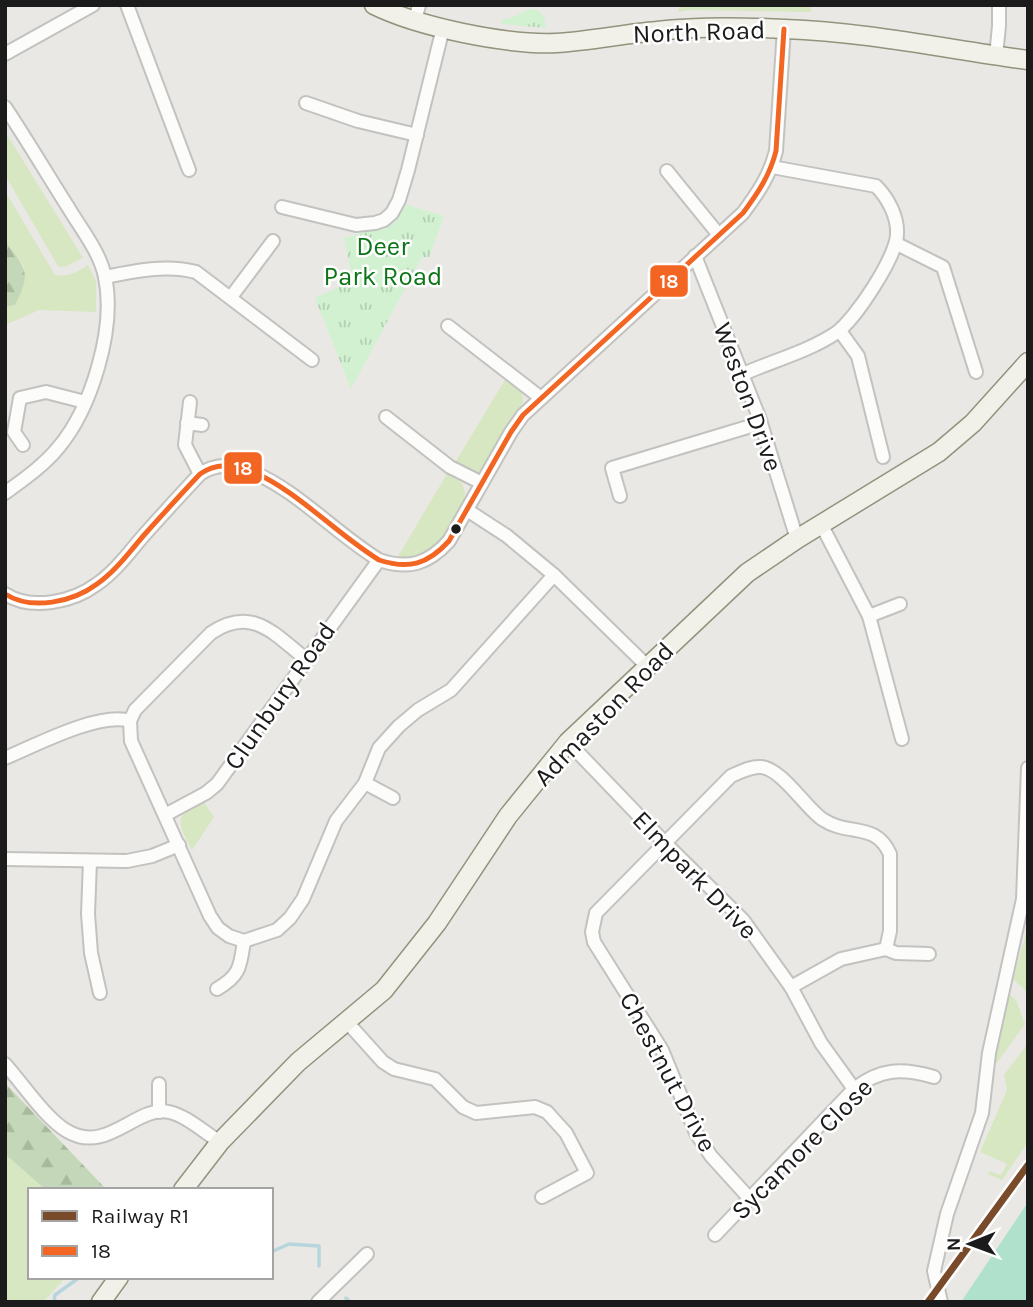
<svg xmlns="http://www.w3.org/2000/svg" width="1033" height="1307" font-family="Karla,sans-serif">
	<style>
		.grass { fill: #d6e7c2 }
		.forest { fill: url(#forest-firs) }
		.park { fill: url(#park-tufts) }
		.pitch { fill: #afe1cc }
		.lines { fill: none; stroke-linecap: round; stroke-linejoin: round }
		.stream { stroke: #b7d5dd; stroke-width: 3.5 }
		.street-casing { stroke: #c2c2c0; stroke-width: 16 }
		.secondary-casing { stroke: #91937d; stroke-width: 21 }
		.street { stroke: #fcfcfb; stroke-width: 12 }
		.secondary { stroke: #f2f1e9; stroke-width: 18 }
		.bus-1-casing { stroke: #fff; stroke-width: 10 }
		.bus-1 { stroke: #f26522; stroke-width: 5 }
		.rail-1-casing { stroke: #fff; stroke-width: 12 }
		.rail-1 { stroke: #7a4b2a; stroke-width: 7 }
		.bus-dot { fill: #1b1b1b; stroke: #fff; stroke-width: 2.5 }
		.labels { text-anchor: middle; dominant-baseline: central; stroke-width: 5; stroke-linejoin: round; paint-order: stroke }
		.street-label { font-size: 26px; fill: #1b1b1b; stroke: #fff }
		.park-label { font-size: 26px; fill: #0d7517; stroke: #fff }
		.line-badge { stroke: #fff; stroke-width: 2.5 }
		.badge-label { font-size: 19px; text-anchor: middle; font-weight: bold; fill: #fff }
	</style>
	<defs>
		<pattern id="forest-firs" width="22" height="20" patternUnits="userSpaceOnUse" patternTransform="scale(1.75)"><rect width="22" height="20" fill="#c4d8b9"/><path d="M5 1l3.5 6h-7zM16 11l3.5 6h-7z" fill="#a8b99e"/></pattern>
		<pattern id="park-tufts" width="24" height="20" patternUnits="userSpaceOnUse" patternTransform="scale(1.75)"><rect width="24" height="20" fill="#d1f1d1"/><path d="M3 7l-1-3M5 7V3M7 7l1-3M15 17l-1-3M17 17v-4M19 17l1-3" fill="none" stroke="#b3ceb3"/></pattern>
	</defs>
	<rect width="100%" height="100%" fill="#eae8e4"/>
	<g class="grass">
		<path d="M680,5H811V12L690,10L678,12Z"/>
		<path d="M5,131L83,258L64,267L58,266L5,175Z"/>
		<path d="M5,191L55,275C68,277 77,272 88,265L96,281V312L39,310L5,325V307L15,305L24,266L5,241Z"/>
		<path d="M506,378L522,391L523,401L520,408L506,427L482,470L472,474L453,466Z"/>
		<path d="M447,474L462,483L465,493C464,503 459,511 454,520C443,543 426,562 397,558Z"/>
		<path d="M200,802H204L214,817L192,850C179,825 172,816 200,802Z"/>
		<path d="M1028,927V993L1013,979Z"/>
		<path d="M1009,994L1016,1000L1025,1024L996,1064L993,1060L1000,1025Z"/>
		<path d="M1028,1043V1142L1002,1180L988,1174L989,1171L1001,1175L1007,1164L980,1152L1007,1090L1004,1075Z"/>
		<path d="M5,1154L46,1190H30V1277H66L43,1302H5Z"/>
	</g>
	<g class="forest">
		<path d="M5,241C26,269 32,272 15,305L5,307Z"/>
		<path d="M5,1083L107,1190H46L5,1154Z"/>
	</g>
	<g class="park">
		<path d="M530,9C542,9 545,17 546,28L502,24V19H508Z"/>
		<path d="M404,204L444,216L429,257H422L351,389L315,298L353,281L344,238L393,224Z"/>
	</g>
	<path class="pitch" d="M1028,1202V1302H961Z"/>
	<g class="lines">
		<g class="stream">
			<path d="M271,1252L289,1244L319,1246V1266"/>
			<path d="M346,1298L350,1302"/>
			<path d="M54,1302L55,1295L80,1277"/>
		</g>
		<defs>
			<g id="street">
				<path d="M127,5L189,170"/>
				<path d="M415,21L419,5"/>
				<path d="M5,54L93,5"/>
				<path d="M996,56L999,26V5"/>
				<path d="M306,103L358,121L417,135"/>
				<path d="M5,107C27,140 47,174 68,207C81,229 100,252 105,277C116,329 91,409 58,448C43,466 24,479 5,493"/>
				<path d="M667,171L719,235"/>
				<path d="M282,207L356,225L375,223L384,220L392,213L399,200L408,170L443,28"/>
				<path d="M897,244L943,267L976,372"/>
				<path d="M695,256L759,417L797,539"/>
				<path d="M105,277C134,271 167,264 196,272L312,360"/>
				<path d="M231,297L273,241"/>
				<path d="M448,326L541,398"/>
				<path d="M840,331L858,356L883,457"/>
				<path d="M743,374C775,360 807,352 836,333C855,320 897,256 897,234C898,217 888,198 876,186L772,167"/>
				<path d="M190,402L185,445L200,474"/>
				<path d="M386,417L450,467L482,483"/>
				<path d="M187,423L202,425"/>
				<path d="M23,445L14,432L20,398L46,392L85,402"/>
				<path d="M620,496L612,468L761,423"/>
				<path d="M467,510L507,536L554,575L648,667"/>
				<path d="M821,524L869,616L902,739"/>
				<path d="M5,594C32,611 73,602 97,584C116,571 130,551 145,534C163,514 181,494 200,474C214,464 234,463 251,471C298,491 335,533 379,560C409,570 428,564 449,541L511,432L523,415L743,213C758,193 770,175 776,151L784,29"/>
				<path d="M869,616L900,604"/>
				<path d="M307,660C275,635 253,605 211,633L135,710L130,721L131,741L210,916L218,928L229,936L244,941L277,930L290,918L303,899L336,821L365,783L379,748L399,726L418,710L451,690L554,575"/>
				<path d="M568,742L665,843L743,920L791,987L821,1043L854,1089"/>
				<path d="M5,758C34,746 100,711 130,721"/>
				<path d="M365,783L393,798"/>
				<path d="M165,815L206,793L217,784L379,560"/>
				<path d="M5,859L127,861L152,856L179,845"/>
				<path d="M90,861L88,914L91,953L100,993"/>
				<path d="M886,949L896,953L929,954"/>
				<path d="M217,989C241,975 240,966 244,941"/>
				<path d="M347,1022L383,1062L394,1069L435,1079L463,1107L476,1113L535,1107L547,1112L566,1133L587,1173L542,1197"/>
				<path d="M5,1064C23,1084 45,1118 67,1131C107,1155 136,1105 169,1112C187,1116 205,1133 220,1142"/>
				<path d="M159,1112V1084"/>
				<path d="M750,1199L711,1156L696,1133L662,1050L594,942L592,932L596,913L731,776C740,772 751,766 761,767C782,769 805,807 822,819C849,837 875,821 890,854V931L886,949L841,959L791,987"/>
				<path d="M715,1235L854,1089C881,1068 902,1068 934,1077"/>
				<path d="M318,1302L367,1254"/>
				<path d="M941,1302L934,1271L947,1214L982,1113L989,1053L1023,899L1028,768"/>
			</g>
			<g id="secondary">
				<path d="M374,5C419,27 506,45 556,43C590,41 623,34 657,31C698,26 743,27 785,29C866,32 947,49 1028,60"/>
				<path d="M183,1190L220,1142L298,1062L384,990L437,923L508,816L568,742L747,573L797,539L939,452L973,423L1028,362"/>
				<path d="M101,1302L119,1277"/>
			</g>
		</defs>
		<use href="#street" class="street-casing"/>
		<use href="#secondary" class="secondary-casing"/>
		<use href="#street" class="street"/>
		<use href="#secondary" class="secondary"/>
		<defs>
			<path id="bus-1" d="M5,594C32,611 73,602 97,584C116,571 130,551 145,534C163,514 181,494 200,474C214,464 234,463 251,471C298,491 335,533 379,560C409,570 428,564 449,541L511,432L523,415L743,213C758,193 770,175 776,151L784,29"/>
		</defs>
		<use href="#bus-1" class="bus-1-casing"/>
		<use href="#bus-1" class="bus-1"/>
		<defs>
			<path id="rail-1" d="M928,1302L1028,1165"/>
		</defs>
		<use href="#rail-1" class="rail-1-casing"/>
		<use href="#rail-1" class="rail-1"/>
	</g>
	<circle class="bus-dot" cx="456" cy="529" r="6"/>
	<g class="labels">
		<g class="street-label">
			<text transform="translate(699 32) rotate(-2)">North Road</text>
			<text transform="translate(748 397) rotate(70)">Weston Drive</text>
			<text transform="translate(280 696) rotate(-55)">Clunbury Road</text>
			<text transform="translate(604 714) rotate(-46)">Admaston Road</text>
			<text transform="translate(695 875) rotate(46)">Elmpark Drive</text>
			<text transform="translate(668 1072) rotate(62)">Chestnut Drive</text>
			<text transform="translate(802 1149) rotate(-45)">Sycamore Close</text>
		</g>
		<g class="park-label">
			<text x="383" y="246">Deer<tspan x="383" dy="30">Park Road</tspan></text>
		</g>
	</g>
	<g class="line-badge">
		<rect x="649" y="264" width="40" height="34" rx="7" fill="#f26522"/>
		<rect x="223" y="451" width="40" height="34" rx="7" fill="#f26522"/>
	</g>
	<g class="badge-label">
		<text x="669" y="288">18</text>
		<text x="243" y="475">18</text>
	</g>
	<rect width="1033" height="1307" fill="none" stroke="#1b1b1b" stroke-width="14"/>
	<rect x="28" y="1188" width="245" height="91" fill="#ffffff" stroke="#a4a4a4" stroke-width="2"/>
	<rect x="42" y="1211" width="35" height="10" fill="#7a4b2a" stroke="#a4a4a4" stroke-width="2"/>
	<text x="91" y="1223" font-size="21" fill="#1b1b1b">Railway R1</text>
	<rect x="42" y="1246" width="35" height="10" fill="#f26522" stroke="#a4a4a4" stroke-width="2"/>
	<text x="91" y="1258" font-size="21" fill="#1b1b1b">18</text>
	<g transform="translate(970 1244) rotate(269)" stroke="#ffffff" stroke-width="5" paint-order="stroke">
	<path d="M0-5L12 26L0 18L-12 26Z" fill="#1b1b1b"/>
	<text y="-10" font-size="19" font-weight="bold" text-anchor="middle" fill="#1b1b1b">N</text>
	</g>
</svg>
